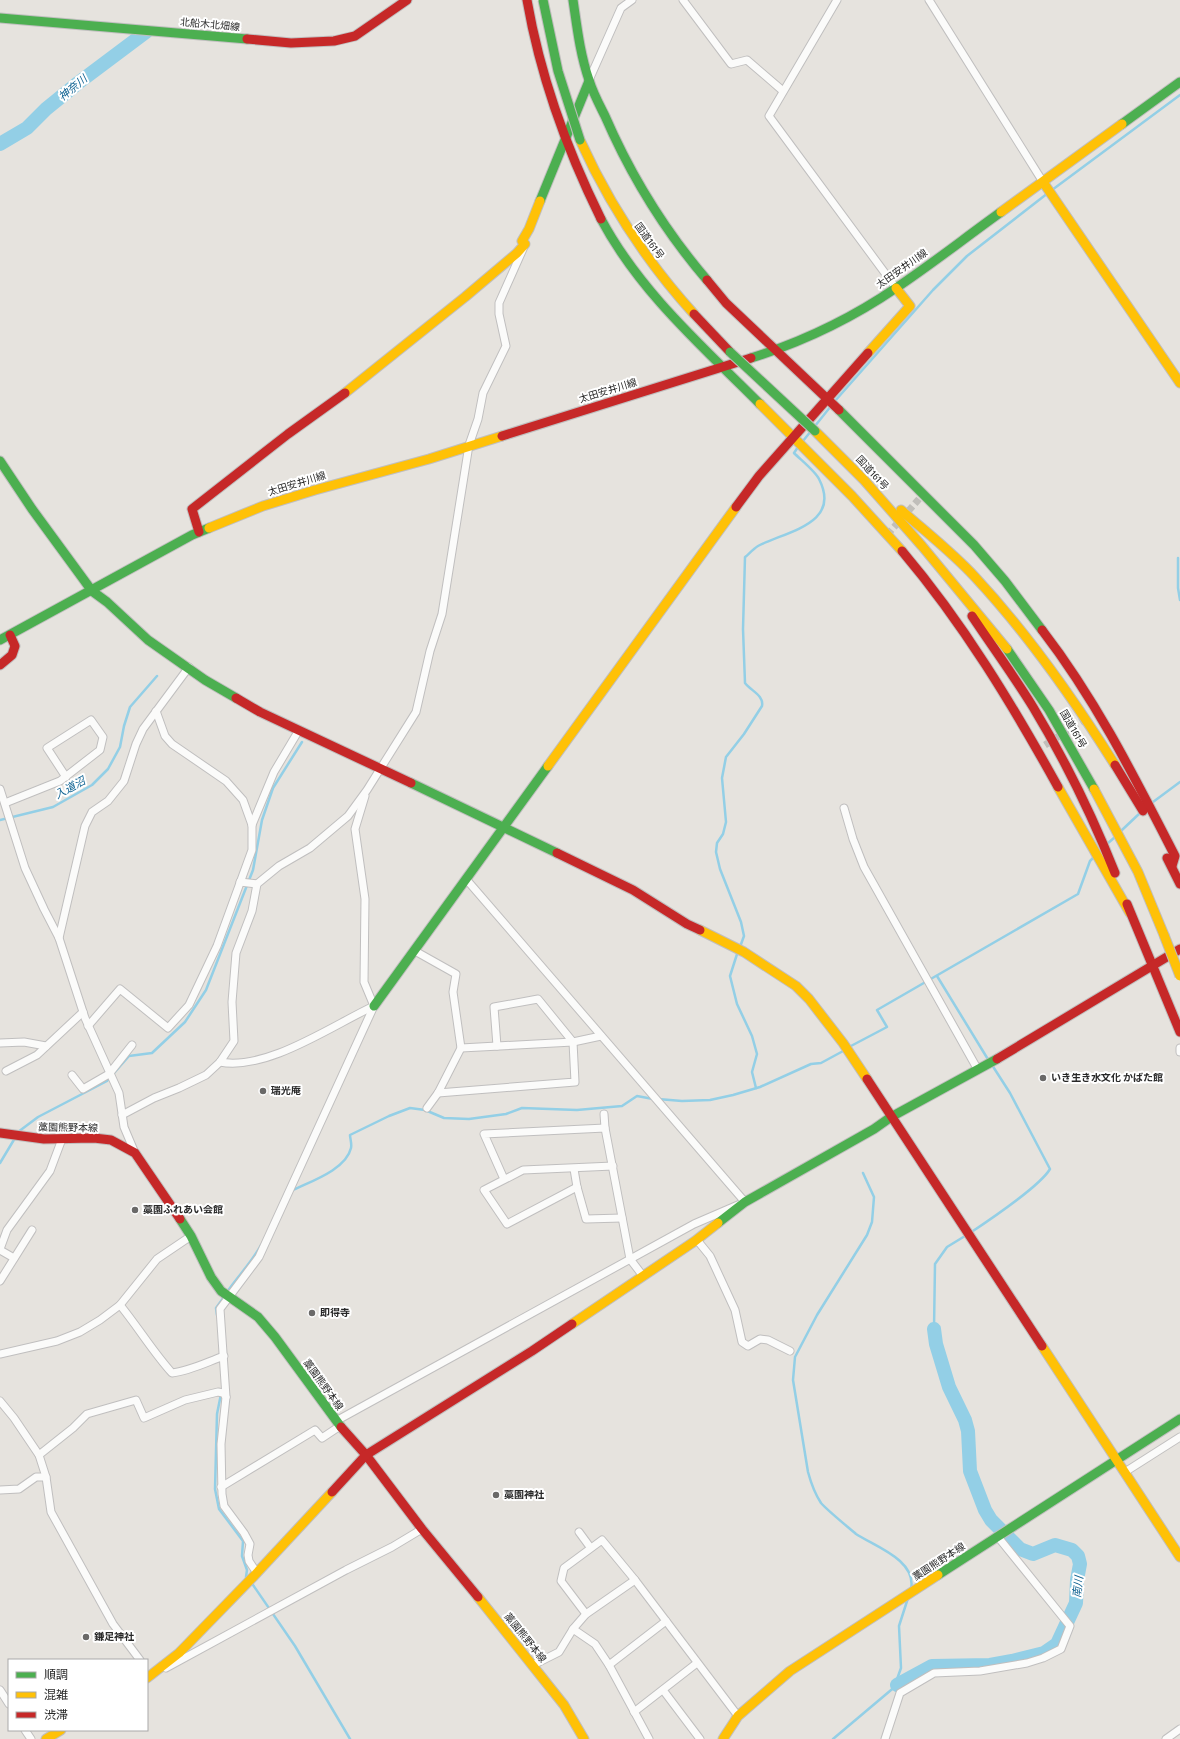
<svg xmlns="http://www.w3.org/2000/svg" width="1180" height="1739" font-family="'Fira Sans Condensed','Noto Sans JP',sans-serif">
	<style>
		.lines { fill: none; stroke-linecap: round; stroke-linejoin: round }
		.stream { stroke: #93cfe6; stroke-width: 2.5 }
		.river { stroke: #93cfe6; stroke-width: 14 }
		.street-tunnel { stroke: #c0beba; stroke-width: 7; stroke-dasharray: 7 3.5; stroke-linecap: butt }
		.street-casing { stroke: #c0bfbf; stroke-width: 9 }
		.fast-casing { stroke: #c0bfbf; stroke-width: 11 }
		.slow-casing { stroke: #c0bfbf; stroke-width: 11 }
		.jam-casing { stroke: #c0bfbf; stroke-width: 11 }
		.street { stroke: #fbfbfa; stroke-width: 7 }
		.fast { stroke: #4caf50; stroke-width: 9 }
		.slow { stroke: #ffc107; stroke-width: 9 }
		.jam { stroke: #c62828; stroke-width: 9 }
		.fast-bridge-casing { stroke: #bfbdbc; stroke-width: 11; stroke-linecap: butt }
		.slow-bridge-casing { stroke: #bfbdbc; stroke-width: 11; stroke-linecap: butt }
		.fast-bridge { stroke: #4caf50; stroke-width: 9 }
		.slow-bridge { stroke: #ffc107; stroke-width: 9 }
		.poi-dot { fill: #6a6968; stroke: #fff; stroke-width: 1.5 }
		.labels { text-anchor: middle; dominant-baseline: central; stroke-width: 4; stroke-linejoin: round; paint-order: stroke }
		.street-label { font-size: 10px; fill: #282828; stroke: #fff }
		.poi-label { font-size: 10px; font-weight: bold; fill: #282828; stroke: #fff; text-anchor: start }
		.water-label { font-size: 11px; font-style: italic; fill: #116493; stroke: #fff }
	</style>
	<rect width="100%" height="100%" fill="#e6e3de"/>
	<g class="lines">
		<g class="stream">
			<path d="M1052,190L1180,95"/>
			<path d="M835,401L933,290L967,256L1048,193"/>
			<path d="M815,426L831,406"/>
			<path d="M803,441L811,431"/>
			<path d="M1178,558V588L1180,600"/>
			<path d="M1153,802L1180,782"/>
			<path d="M0,820L53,807L92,785L108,769L120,747L124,726L130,707L157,676"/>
			<path d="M1122,830L1140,813"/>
			<path d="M1107,844L1115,837"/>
			<path d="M740,947L744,936L741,922L720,869L716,852L717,843L723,834L726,822L722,778L726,757L744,734L762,706C764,695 751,691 745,683L743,629L745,557C747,556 753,549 758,546C787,531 842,524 819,479C815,471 801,460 794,453L798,447"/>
			<path d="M738,951L730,976L737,1004L752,1036L757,1054L752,1072L756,1088"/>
			<path d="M937,976L989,1061"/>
			<path d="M849,1047L887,1027L877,1010L1078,894L1090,861L1094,857"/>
			<path d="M658,1099L682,1101L710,1100L733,1095L760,1087L811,1064L821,1063L845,1050"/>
			<path d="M18,1132L38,1117L107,1081L129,1056L152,1053L185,1022L206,990L253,870L262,820L273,788L302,742"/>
			<path d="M0,1163L15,1138"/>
			<path d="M863,1173L874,1197L872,1222L867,1235L817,1315L795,1357L793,1380L808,1472C811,1483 815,1494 821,1503C828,1511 848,1527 856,1534C874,1546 917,1560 911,1589"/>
			<path d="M291,1191C309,1182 346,1170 351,1148C352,1144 350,1138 350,1135L389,1116L410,1108L425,1110L444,1118L469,1119L506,1114L522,1108L577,1110L622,1106L637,1096L653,1099"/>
			<path d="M970,1233C988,1221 1040,1186 1050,1169L1010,1093L992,1065"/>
			<path d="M227,1292C238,1276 252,1262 261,1245"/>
			<path d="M217,1315L216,1308L224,1297"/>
			<path d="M934,1329L935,1264L947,1247L965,1236"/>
			<path d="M221,1394L217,1414L215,1489L219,1509L243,1541L242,1556L247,1570L246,1577L248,1579"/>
			<path d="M251,1582L295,1646L350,1739"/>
			<path d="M833,1739L897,1685L896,1682L901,1668L899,1626L908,1598"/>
		</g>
		<g class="river">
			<path d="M0,144L27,128L46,109L78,83L146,32"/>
			<path d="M897,1685L932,1666L990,1665L1012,1661L1044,1653L1057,1644L1076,1603L1077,1580L1080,1564L1078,1556L1072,1550L1055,1545L1033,1554L1020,1549L991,1520L985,1510L970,1471L968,1431L965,1420L949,1387L936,1344L934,1329"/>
		</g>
		<g class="street-tunnel">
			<path d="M887,535L919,499"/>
			<path d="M1045,745L1087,718"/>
		</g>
		<defs>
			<g id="street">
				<path d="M683,0L731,64L747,60L783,91"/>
				<path d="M837,0L769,116L896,288"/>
				<path d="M929,0L1043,182"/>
				<path d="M589,80L621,8L632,0"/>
				<path d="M0,789L25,868L44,909L59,938L85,1018L119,1093L124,1127L135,1153"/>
				<path d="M5,803L60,781L100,750L103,737L91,720L47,748L66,777"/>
				<path d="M844,808L853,839L864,867L978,1070"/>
				<path d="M252,825L274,772L299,730"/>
				<path d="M240,882L257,884"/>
				<path d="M59,938L85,826L92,812L108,801L124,781L136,744L143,729L189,667"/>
				<path d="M415,951L456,974L453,992L461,1048L438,1093L427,1108"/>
				<path d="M88,1026L120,989L168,1028L189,1005L217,946L252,850V825L243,800L226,781L172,744L165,736L156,711"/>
				<path d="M0,1043L24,1042L46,1046"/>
				<path d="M461,1048L573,1042L601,1036"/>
				<path d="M1180,1048V1052"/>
				<path d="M220,1062C267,1071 331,1026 374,1006"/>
				<path d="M6,1071L37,1055L83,1012"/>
				<path d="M72,1075L83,1089L109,1074L132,1045"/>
				<path d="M438,1093L575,1082L573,1042L538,999L494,1007L497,1046"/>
				<path d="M604,1114L605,1128"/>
				<path d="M122,1115L154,1098L179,1088L206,1075L220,1062L234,1041L232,1002L236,953L252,911L257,884L279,866L310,848L348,816L367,790L416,712L430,651L442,614L469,445L478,419L483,393L506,346L499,314V303L523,249"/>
				<path d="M574,1169L577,1187L586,1219L622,1218"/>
				<path d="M504,1179L484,1134L605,1128L630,1259L643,1276"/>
				<path d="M577,1187L507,1224L484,1190L523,1170L613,1166"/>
				<path d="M697,1240L710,1256L735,1310L742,1342L748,1346L760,1339L768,1340L790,1351"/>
				<path d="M0,1249L7,1230L50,1171L62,1139"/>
				<path d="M0,1250L14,1258"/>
				<path d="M0,1281L32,1230"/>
				<path d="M120,1305C138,1327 153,1352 172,1373C190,1371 207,1362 224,1356"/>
				<path d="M0,1354L57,1341L80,1332L100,1320L120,1305L157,1259L191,1236"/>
				<path d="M0,1401L14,1418L39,1455L46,1477L51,1512L113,1624L140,1660"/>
				<path d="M336,1421L694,1224L745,1202L466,879"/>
				<path d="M39,1455L73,1428L87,1414L136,1400L144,1418L185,1400L218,1392L223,1393L226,1397"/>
				<path d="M1125,1472L1180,1437"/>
				<path d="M221,1487L315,1430L322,1438L340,1426"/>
				<path d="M0,1490L19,1489L36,1477H46"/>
				<path d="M579,1532L590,1547"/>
				<path d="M257,1573L249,1561L248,1555L250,1544L244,1533L224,1506L222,1494L221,1444L226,1397L220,1309L259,1257L374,1006L364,982L365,899L355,829L365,796"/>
				<path d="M586,1614L561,1581L564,1568L602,1540L635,1580L738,1716"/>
				<path d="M573,1629L595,1644L609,1665L649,1739"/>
				<path d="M533,1665L559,1652L573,1629L586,1614L635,1580"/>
				<path d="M609,1665L666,1621"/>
				<path d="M166,1668L346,1570L392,1547L422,1529"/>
				<path d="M0,1690L9,1704"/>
				<path d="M663,1690L700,1739"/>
				<path d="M634,1712L697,1663"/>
				<path d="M25,1730L31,1739"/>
				<path d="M885,1739L900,1693L934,1673L980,1671L1027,1663L1043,1658L1061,1649L1070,1626L998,1537"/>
				<path d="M1166,1739L1180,1729"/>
			</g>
			<g id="fast">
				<path d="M573,0C577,27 580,54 589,80C593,93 599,104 605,116C631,176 665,231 707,280"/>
				<path d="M0,18L247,39"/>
				<path d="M1122,124L1180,82"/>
				<path d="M540,201L589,81"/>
				<path d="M601,219C640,292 702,346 760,404"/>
				<path d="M751,358C802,342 852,318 896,288C932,264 966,237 1001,212"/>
				<path d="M839,410L974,545L1005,581L1042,630"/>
				<path d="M0,461L32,509L92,591L107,602L148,640L205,680L236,698"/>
				<path d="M0,640L192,535L209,528"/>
				<path d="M1007,649L1049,710L1094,789"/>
				<path d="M411,783L557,853"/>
				<path d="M374,1006L548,766"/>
				<path d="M180,1219L191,1236L211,1277L221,1291L258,1317L275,1337L341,1427"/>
				<path d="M718,1223L745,1202L874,1129L891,1117L997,1059"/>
				<path d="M938,1575L1180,1419"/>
			</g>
			<g id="slow">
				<path d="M580,140C609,204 646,261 694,314"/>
				<path d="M1043,182L1180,383"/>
				<path d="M1001,212L1122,124"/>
				<path d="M868,353L910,306L896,288"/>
				<path d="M345,393L465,297L517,253L525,244L522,241L529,229L540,201"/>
				<path d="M760,404L852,496L902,551"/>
				<path d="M815,431L864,480L922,546L1007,649"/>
				<path d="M901,510C926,532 953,553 975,577C1029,635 1073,698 1115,765"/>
				<path d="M209,528L263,506L315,490L429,459L502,436"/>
				<path d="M548,766L736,507"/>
				<path d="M1058,787L1130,913"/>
				<path d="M1094,789L1138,872L1164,935"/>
				<path d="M700,930L744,952L796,986L809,999L843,1043L867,1079"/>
				<path d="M572,1324L695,1241L718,1223"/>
				<path d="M1042,1346L1180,1557"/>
				<path d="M478,1597L564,1705L584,1739"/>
				<path d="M147,1678L179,1653L253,1577L332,1492"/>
				<path d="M46,1739L61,1730"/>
				<path d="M723,1739L738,1716L790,1671L938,1575"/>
			</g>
			<g id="jam">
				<path d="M527,0C540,75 567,150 601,219"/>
				<path d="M247,39L291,43L334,41L355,36L407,0"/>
				<path d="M707,280L726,303L839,410"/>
				<path d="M694,314L730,352"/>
				<path d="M502,436L751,358"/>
				<path d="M736,507L759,476L868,353"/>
				<path d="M199,532L192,509L288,434L345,393"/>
				<path d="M902,551C963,623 1012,704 1058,787"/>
				<path d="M972,616C992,646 1014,676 1033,707C1065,760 1092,815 1115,873"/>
				<path d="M1042,630C1096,700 1135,778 1175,856L1172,866"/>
				<path d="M0,665L12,655L15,646L10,635"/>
				<path d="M236,698L260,712L411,783"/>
				<path d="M1115,765L1143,811"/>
				<path d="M557,853L633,890L687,924L700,930"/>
				<path d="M1167,858L1180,884"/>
				<path d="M1127,904L1180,1032"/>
				<path d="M997,1059L1180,949"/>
				<path d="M867,1079L1042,1346"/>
				<path d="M0,1133L44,1139L94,1138L111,1140L135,1153L180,1219"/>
				<path d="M341,1427L366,1455L422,1529L478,1597"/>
				<path d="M332,1492L366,1455L532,1351L572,1324"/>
			</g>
		</defs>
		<use href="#street" class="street-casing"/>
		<use href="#fast" class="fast-casing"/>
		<use href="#slow" class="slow-casing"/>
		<use href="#jam" class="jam-casing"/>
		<use href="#street" class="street"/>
		<use href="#fast" class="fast"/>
		<use href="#slow" class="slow"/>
		<use href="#jam" class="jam"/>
		<defs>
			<g id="fast-bridge">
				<path d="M543,0L558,71L580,140"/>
				<path d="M730,352L815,431"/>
			</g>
			<path id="slow-bridge" d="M1164,935L1180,976"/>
		</defs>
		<use href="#fast-bridge" class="fast-bridge-casing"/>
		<use href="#slow-bridge" class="slow-bridge-casing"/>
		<use href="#fast-bridge" class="fast-bridge"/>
		<use href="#slow-bridge" class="slow-bridge"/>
	</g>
	<g class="poi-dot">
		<circle cx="1043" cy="1078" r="4"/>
		<circle cx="263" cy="1091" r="4"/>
		<circle cx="135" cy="1210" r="4"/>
		<circle cx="312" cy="1313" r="4"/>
		<circle cx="496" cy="1495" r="4"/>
		<circle cx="86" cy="1637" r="4"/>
	</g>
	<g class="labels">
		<g class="street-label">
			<text transform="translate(210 25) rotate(5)">北船木北畑線</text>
			<text transform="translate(649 241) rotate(54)">国道161号</text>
			<text transform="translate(902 269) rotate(-35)">太田安井川線</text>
			<text transform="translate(608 391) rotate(-17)">太田安井川線</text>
			<text transform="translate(872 473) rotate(47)">国道161号</text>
			<text transform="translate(297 484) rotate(-17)">太田安井川線</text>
			<text transform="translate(1073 729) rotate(60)">国道161号</text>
			<text transform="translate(68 1128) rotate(1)">藁園熊野本線</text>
			<text transform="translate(323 1385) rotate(54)">藁園熊野本線</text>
			<text transform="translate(939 1562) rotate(-33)">藁園熊野本線</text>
			<text transform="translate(525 1638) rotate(51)">藁園熊野本線</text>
		</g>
		<g class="poi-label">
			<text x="1051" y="1078">いき生き水文化 かばた館</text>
			<text x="271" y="1091">瑞光庵</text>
			<text x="143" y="1210">藁園ふれあい会館</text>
			<text x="320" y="1313">即得寺</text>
			<text x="504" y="1495">藁園神社</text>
			<text x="94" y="1637">鎌足神社</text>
		</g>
		<g class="water-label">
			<text transform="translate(73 88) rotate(-40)">神奈川</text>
			<text transform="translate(70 788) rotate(-29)">入道沼</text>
			<text transform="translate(1078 1587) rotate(-83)">南川</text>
		</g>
	</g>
	<rect x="8" y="1659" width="140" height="72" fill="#ffffff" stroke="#a9a9a9"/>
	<rect x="16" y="1672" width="20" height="6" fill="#4caf50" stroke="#a9a9a9"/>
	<text x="44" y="1679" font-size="12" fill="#282828">順調</text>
	<rect x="16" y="1692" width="20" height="6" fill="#ffc107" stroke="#a9a9a9"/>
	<text x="44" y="1699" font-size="12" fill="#282828">混雑</text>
	<rect x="16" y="1712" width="20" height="6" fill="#c62828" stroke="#a9a9a9"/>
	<text x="44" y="1719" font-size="12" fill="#282828">渋滞</text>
</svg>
